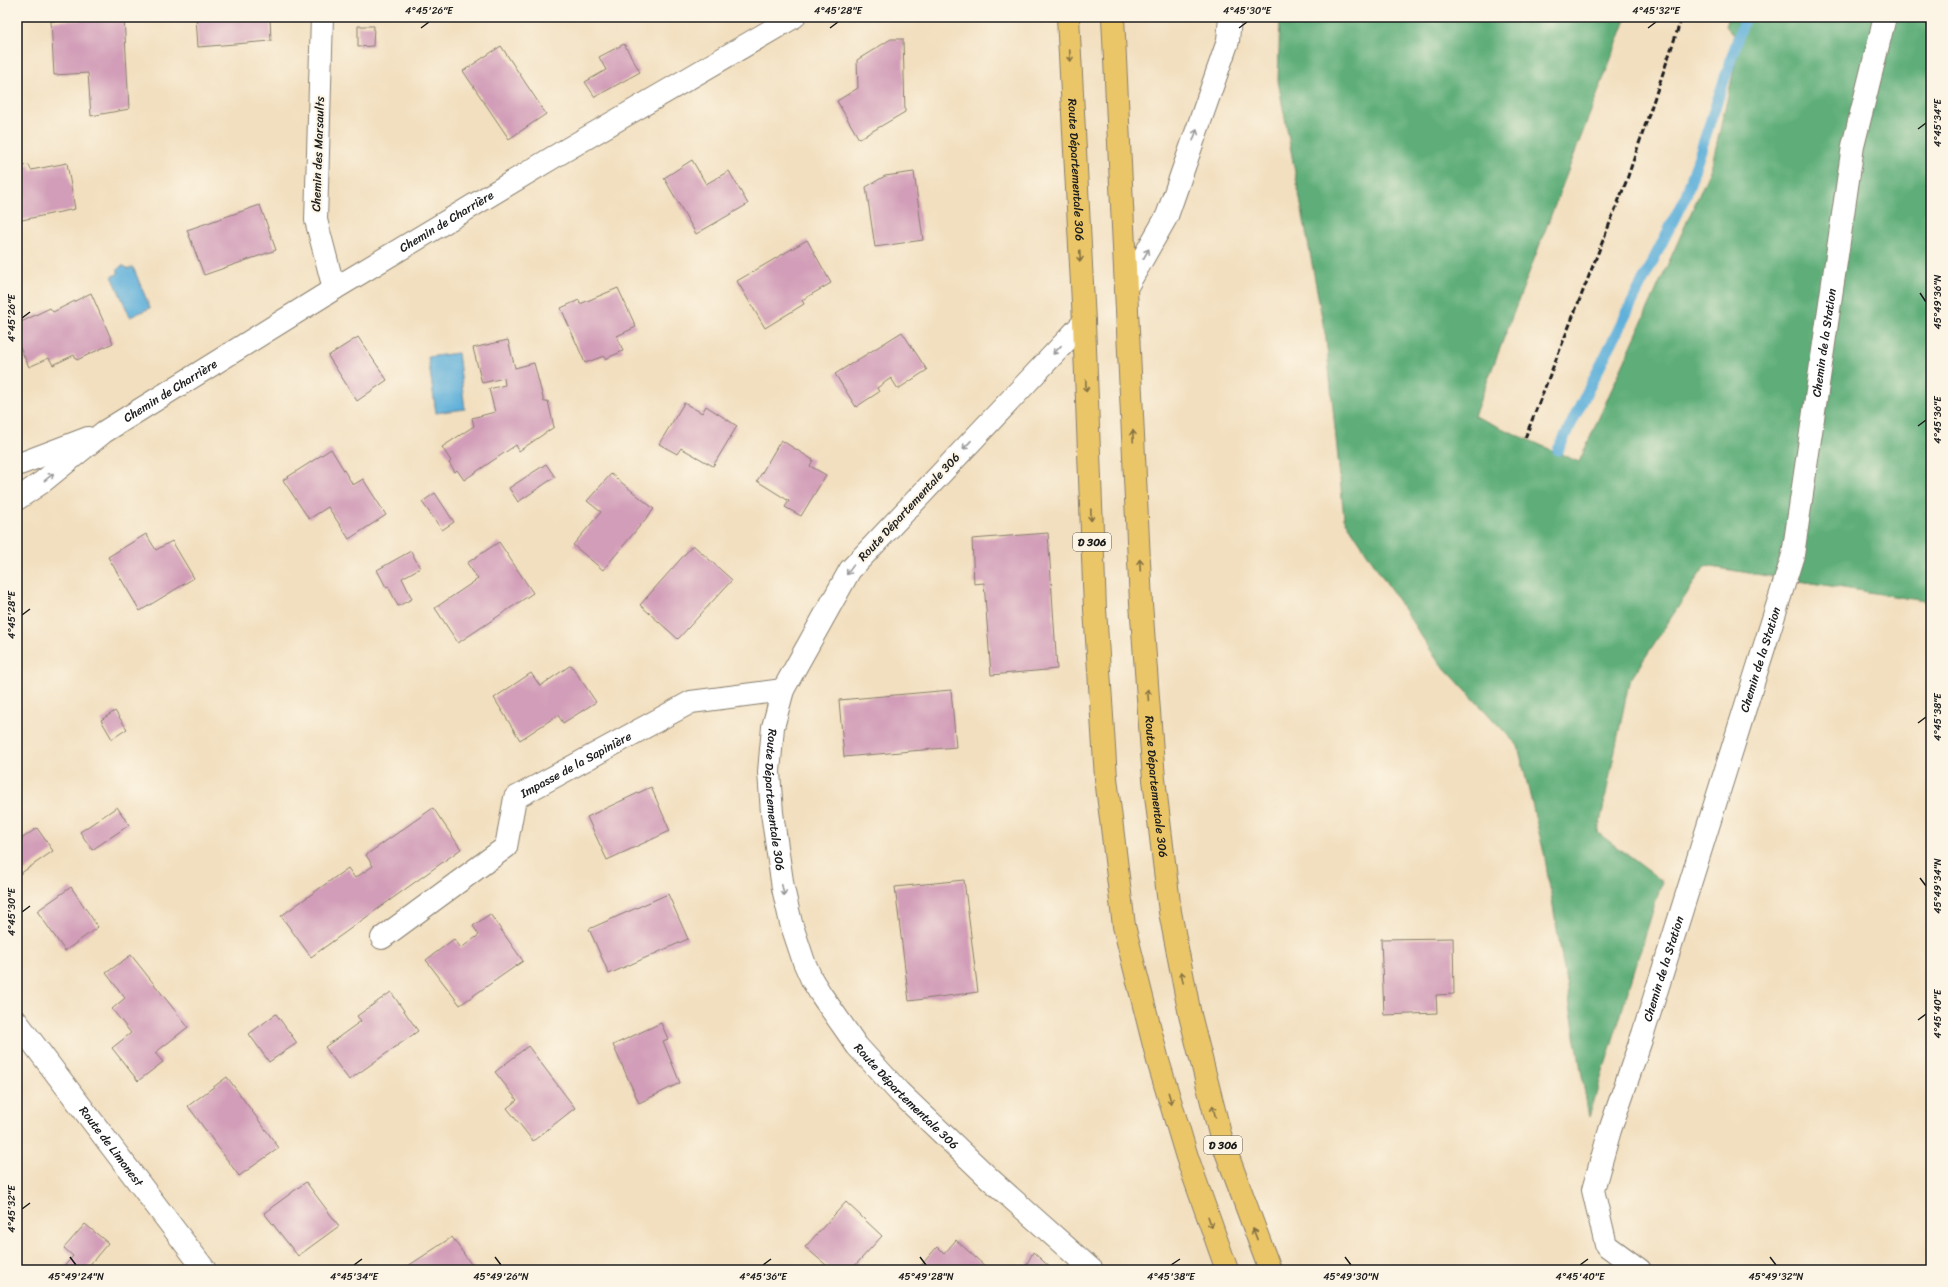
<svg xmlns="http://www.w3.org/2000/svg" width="1948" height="1287" font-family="Sriracha,sans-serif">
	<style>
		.forest { fill: #5fae79; stroke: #3e654a }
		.water { fill: #5fb0da; stroke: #3e667b }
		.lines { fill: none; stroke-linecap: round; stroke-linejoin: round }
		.stream { stroke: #5fb0da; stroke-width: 11 }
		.building { fill: #d29db8 }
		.minor-casing { stroke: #877e6e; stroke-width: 24 }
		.major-casing { stroke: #877e6e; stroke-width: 24 }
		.minor { stroke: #fff; stroke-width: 22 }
		.major { stroke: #ebc669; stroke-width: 22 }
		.rail { stroke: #1c1c1c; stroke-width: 3; stroke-dasharray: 6 3; stroke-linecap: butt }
		.oneway { stroke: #847142 }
		.oneway2 { stroke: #999 }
		.ticks { fill: none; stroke: #1c1c1c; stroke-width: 1.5 }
		.labels { text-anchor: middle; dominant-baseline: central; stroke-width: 4; stroke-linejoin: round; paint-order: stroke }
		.shield { fill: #fcf5e5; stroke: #5f5d58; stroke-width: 1 }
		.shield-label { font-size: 11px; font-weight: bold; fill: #1c1c1c }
		.street-label { font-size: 12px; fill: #1c1c1c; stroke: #fcf5e5 }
		.neatline { fill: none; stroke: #1c1c1c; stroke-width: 1.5 }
		.ticks-label { font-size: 10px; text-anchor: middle; fill: #1c1c1c }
	</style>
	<rect width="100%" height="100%" fill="#fcf5e5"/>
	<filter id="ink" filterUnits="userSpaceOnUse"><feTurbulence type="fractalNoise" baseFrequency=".025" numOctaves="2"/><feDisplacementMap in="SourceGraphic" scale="8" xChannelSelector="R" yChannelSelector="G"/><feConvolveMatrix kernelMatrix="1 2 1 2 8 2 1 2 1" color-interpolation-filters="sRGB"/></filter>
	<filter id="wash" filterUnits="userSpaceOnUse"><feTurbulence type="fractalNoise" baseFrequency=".012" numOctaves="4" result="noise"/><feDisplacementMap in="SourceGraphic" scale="16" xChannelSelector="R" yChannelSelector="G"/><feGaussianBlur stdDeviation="0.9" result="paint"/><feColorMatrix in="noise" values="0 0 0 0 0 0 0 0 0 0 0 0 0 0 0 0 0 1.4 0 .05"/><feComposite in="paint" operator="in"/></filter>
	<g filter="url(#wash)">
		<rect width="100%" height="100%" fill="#f2dfbf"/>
		<path class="forest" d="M1280,17H1627L1474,416L1579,462L1711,168L1740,44L1726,26L1729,17H1931V602L1705,566L1629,682L1598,833L1662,881L1589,1117L1544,853L1518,746L1437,660L1344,518L1326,339L1278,81Z"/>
		<g class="water">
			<path d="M121,266H124L128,269L133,267L150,308L130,317L112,276L118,274V269Z"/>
			<path d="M458,353L465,409L436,413L428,357Z"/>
		</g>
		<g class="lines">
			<path class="stream" d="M1558,450L1686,195L1745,17"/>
		</g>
		<g id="blocks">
			<g class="building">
				<path d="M89,17H124L129,109L91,116L88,73L54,75L51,21L89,20Z"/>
				<path d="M196,17H270L271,41L198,47Z"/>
				<path d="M358,26H374L373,46L358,47Z"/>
				<path d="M891,39H903L905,112L859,139L837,101L858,88L857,60Z"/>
				<path d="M624,44L640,72L595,97L585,82L606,70L599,57Z"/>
				<path d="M501,46L546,114L509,139L463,71Z"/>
				<path d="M692,160L706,184L729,171L748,204L696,234L664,178Z"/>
				<path d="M67,163L75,209L17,221V167L29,165L31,170Z"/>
				<path d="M914,172L923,240L875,247L866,187L885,176Z"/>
				<path d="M260,205L276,250L204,275L187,230Z"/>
				<path d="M807,240L831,283L802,300L804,304L765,328L737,281Z"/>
				<path d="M618,288L636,327L617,336L623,351L605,359L604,356L585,363L561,308L579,300L580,304Z"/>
				<path d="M91,293L113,343L77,360L74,355L53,365L49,358L29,367L17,341V324L50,308L53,312Z"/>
				<path d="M902,332L927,370L898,389L891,378L877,388L879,392L856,407L835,374Z"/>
				<path d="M358,337L387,380L357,401L328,356Z"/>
				<path d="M508,340L515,368L534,363L544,402L548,401L554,427L519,451L516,445L464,480L457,470L455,472L449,463L451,461L442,447L474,426L472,418L495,412L489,389L505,385L504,378L482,383L473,348Z"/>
				<path d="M684,403L702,413L706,406L737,426L713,466L681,448L677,454L659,444Z"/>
				<path d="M781,440L813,460L810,466L826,475L801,516L785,507L789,501L757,481Z"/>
				<path d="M331,449L353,485L363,479L386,515L349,539L328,507L309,519L283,480Z"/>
				<path d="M546,464L555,477L518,502L509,488Z"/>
				<path d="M611,474L654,509L603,570L573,545L601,512L587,501Z"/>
				<path d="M435,493L454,522L442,530L422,502Z"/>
				<path d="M1048,533L1057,669L991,675L984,583L974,584L972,539Z"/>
				<path d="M146,534L156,550L172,541L194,578L140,611L108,557Z"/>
				<path d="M499,542L533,593L458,643L435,608L478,579L467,563Z"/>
				<path d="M693,545L732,580L678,639L640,605Z"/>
				<path d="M411,551L420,568L402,578L412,599L398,606L388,586L386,587L377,570Z"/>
				<path d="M571,665L596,702L563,723L558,715L520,740L494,698L531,673L540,686Z"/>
				<path d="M951,690L956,747L844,757L839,700Z"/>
				<path d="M115,711L127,729L112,739L101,720Z"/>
				<path d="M651,787L670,831L607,860L587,817Z"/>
				<path d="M117,807L129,825L92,850L80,832Z"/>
				<path d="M433,808L461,849L311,957L281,916L348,868L355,878L373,866L366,855Z"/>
				<path d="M37,828L53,851L17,876V842Z"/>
				<path d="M964,880L978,992L909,1001L895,887Z"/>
				<path d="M71,887L98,927L65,951L37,911Z"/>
				<path d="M668,894L688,939L609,974L589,929Z"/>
				<path d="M490,914L523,961L460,1005L426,960L454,939L461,948L479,935L473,926Z"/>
				<path d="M1453,938L1454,994L1436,995L1437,1013L1384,1015L1381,939Z"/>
				<path d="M131,955L188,1027L155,1053L163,1062L138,1081L112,1048L131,1033L112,1009L125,998L106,973Z"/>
				<path d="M391,992L418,1031L349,1080L325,1047L361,1021L357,1016Z"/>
				<path d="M276,1014L297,1043L269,1062L249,1034Z"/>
				<path d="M661,1023L668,1039L663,1041L680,1083L639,1103L613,1045Z"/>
				<path d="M528,1046L575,1108L533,1141L507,1108L517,1100L495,1072Z"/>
				<path d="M227,1077L279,1148L239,1176L188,1106Z"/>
				<path d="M306,1182L339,1226L298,1256L264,1213Z"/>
				<path d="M846,1202L882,1236L851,1270H832L805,1247Z"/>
				<path d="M85,1224L108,1243L87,1268L90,1270H61L73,1256L64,1248Z"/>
				<path d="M452,1237L475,1270H402Z"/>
				<path d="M956,1240L986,1267L983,1270H917L937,1247L944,1254Z"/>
				<path d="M1033,1252L1053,1270H1024Z"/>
			</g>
		</g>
	</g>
	<g filter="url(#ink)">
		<use href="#blocks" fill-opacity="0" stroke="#877e6e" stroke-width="1"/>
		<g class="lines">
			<defs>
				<g id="minor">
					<path d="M322,17L316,220L334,289"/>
					<path d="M1126,288L1167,216L1228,41L1230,17"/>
					<path id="s1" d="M1084,322L850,570L783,690L773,727L769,772L772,813L783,888L791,923L804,962L812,980L822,996L857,1046L899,1092L990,1179L1092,1270"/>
					<path d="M17,465L88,438"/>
					<path id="s2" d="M17,499L41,483L104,432L334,289L552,158L794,17"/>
					<path id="s3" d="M382,938L506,847L515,798L691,702L783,690"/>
					<path id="s4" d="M17,1022L205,1270"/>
					<path id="s5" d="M1640,1270L1606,1245L1593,1190L1610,1130L1643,1034L1793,555L1853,146L1885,17"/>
				</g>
				<g id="major">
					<path id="s6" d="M1068,17L1084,322L1095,609L1106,778L1124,926L1158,1061L1187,1157L1227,1270"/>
					<path id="s7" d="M1113,17L1141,603L1154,779L1170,912L1190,1015L1221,1138L1270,1270"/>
				</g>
			</defs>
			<use href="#minor" class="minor-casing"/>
			<use href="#major" class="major-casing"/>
			<use href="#minor" class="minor"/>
			<use href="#major" class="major"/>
			<path class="rail" d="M1525,438L1626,182L1682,17"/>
		</g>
		<defs><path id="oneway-shaft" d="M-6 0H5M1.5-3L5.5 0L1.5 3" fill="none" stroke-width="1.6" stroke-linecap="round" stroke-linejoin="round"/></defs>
		<g class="oneway">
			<use href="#oneway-shaft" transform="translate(1070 56) rotate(87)"/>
			<use href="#oneway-shaft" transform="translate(1080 256) rotate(87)"/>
			<use href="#oneway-shaft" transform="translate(1086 386) rotate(88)"/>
			<use href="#oneway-shaft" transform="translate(1133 436) rotate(-93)"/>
			<use href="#oneway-shaft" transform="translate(1091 515) rotate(88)"/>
			<use href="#oneway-shaft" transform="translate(1140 565) rotate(-93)"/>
			<use href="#oneway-shaft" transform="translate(1148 695) rotate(-94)"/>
			<use href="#oneway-shaft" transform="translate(1182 977) rotate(-101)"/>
			<use href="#oneway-shaft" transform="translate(1170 1098) rotate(73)"/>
			<use href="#oneway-shaft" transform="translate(1214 1111) rotate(-104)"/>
			<use href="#oneway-shaft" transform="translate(1210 1222) rotate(71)"/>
			<use href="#oneway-shaft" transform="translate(1255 1234) rotate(-111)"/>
		</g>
		<g class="oneway2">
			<use href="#oneway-shaft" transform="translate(1195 135) rotate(-71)"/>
			<use href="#oneway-shaft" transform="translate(1146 254) rotate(-61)"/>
			<use href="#oneway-shaft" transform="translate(1057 350) rotate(133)"/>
			<use href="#oneway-shaft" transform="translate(967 445) rotate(133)"/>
			<use href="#oneway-shaft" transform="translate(49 477) rotate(-39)"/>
			<use href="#oneway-shaft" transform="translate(850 570) rotate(126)"/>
			<use href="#oneway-shaft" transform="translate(783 890) rotate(77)"/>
		</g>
	</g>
	<path class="ticks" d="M421,28L429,22M830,28L838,22M1239,28L1247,22M1648,28L1656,22M1918,129L1926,123M1920,293L1926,302M22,318L30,312M1918,426L1926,420M22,615L30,609M1918,723L1926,717M1920,878L1926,886M22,912L30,906M1918,1020L1926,1014M22,1209L30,1203M70,1257L76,1265M495,1257L501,1265M920,1257L926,1265M1345,1257L1351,1265M1770,1257L1776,1265M354,1265L362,1259M763,1265L771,1259M1171,1265L1180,1259M1580,1265L1588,1259"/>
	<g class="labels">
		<g class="shield">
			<rect x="1073" y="533" width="38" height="18" rx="3"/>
			<rect x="1204" y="1136" width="38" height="18" rx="3"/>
		</g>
		<g class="shield-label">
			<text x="1092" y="542">D 306</text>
			<text x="1223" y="1145">D 306</text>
		</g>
		<g class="street-label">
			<text transform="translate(318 154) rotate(-88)">Chemin des Marsaults</text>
			<text stroke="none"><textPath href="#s6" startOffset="153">Route Départementale 306</textPath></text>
			<text stroke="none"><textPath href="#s2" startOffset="512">Chemin de Charrière</textPath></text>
			<text stroke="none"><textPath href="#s5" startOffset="979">Chemin de la Station</textPath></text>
			<text stroke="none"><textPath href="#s2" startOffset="188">Chemin de Charrière</textPath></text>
			<text transform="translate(909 507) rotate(-47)">Route Départementale 306</text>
			<text stroke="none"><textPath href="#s5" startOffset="655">Chemin de la Station</textPath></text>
			<text stroke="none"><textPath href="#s3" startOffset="273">Impasse de la Sapinière</textPath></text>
			<text stroke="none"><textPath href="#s7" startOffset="771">Route Départementale 306</textPath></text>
			<text stroke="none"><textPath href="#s1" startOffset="590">Route Départementale 306</textPath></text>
			<text stroke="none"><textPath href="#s5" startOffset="331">Chemin de la Station</textPath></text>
			<text stroke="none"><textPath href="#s1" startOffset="926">Route Départementale 306</textPath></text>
			<text stroke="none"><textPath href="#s4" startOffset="156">Route de Limonest</textPath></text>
		</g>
	</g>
	<rect width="1948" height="1287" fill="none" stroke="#fcf5e5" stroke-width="44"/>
	<rect x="22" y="22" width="1904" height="1243" class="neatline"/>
	<g class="ticks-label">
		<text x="429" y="14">4°45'26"E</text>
		<text x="838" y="14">4°45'28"E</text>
		<text x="1247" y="14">4°45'30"E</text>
		<text x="1656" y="14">4°45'32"E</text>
		<text transform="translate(1937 123) rotate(-90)" y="4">4°45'34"E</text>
		<text transform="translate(1937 302) rotate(-90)" y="4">45°49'36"N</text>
		<text transform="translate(11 318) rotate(-90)" y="4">4°45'26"E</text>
		<text transform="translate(1937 420) rotate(-90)" y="4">4°45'36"E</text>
		<text transform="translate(11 615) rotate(-90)" y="4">4°45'28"E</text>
		<text transform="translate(1937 717) rotate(-90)" y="4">4°45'38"E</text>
		<text transform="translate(1937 886) rotate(-90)" y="4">45°49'34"N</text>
		<text transform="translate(11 912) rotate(-90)" y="4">4°45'30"E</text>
		<text transform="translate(1937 1014) rotate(-90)" y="4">4°45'40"E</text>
		<text transform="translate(11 1209) rotate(-90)" y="4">4°45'32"E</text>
		<text x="76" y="1280">45°49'24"N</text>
		<text x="354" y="1280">4°45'34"E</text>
		<text x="501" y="1280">45°49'26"N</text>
		<text x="763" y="1280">4°45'36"E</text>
		<text x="926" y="1280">45°49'28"N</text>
		<text x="1171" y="1280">4°45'38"E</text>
		<text x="1351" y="1280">45°49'30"N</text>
		<text x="1580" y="1280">4°45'40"E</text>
		<text x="1776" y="1280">45°49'32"N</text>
	</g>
</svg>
